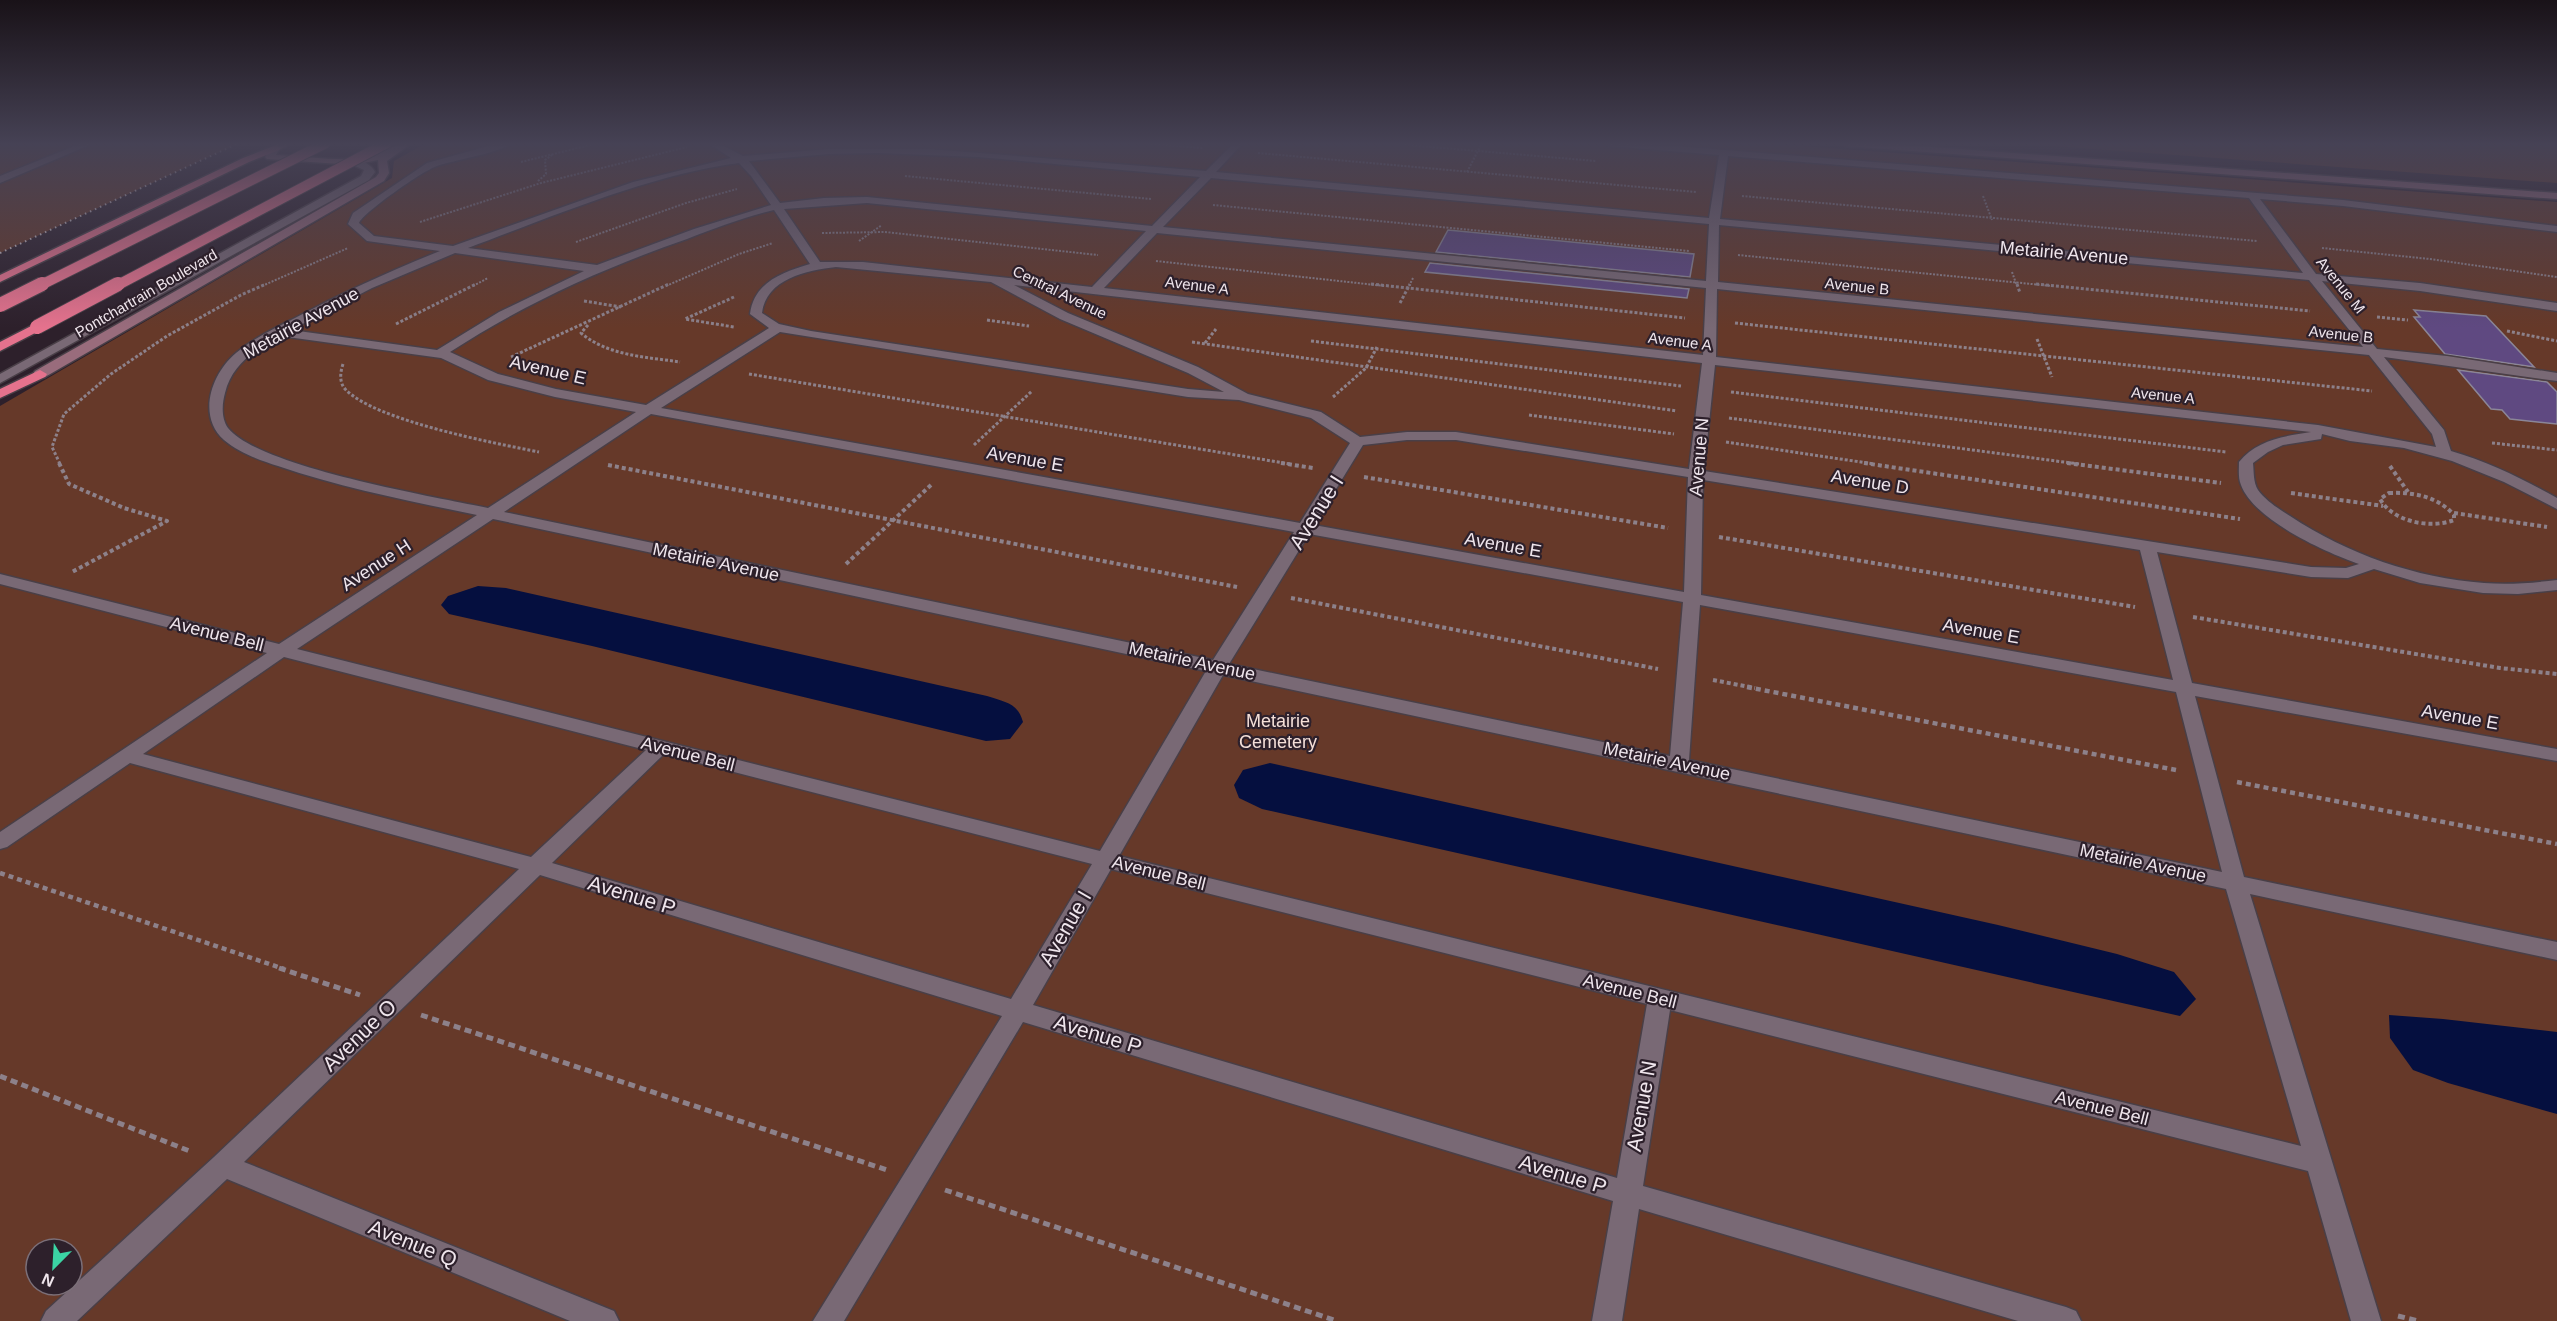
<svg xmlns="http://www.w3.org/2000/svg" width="2557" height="1321" font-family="Helvetica,sans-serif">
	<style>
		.green { fill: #663929; fill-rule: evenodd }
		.water { fill: #050f3f }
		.building { fill: #5f4981; stroke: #8b8697; stroke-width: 1.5 }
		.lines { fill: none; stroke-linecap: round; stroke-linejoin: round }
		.lane-casing { stroke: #493f47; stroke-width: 3 }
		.street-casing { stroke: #493f47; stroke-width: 3 }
		.secondary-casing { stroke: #493f47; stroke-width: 3 }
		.highway-casing { stroke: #493f47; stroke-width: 3 }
		.path-far4 { stroke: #8d818a; stroke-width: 2; stroke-dasharray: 2 1.5; stroke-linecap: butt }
		.path-far3 { stroke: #8d818a; stroke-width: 3; stroke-dasharray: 3 2; stroke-linecap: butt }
		.path-far2 { stroke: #8d818a; stroke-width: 4; stroke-dasharray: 4 3; stroke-linecap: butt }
		.path-far1 { stroke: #8d818a; stroke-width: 4.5; stroke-dasharray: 5 4; stroke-linecap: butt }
		.path { stroke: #8d818a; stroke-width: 5; stroke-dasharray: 7 4.5; stroke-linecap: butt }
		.lane { fill: #796975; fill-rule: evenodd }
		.street { fill: #796975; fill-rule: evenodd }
		.secondary { fill: #996c7c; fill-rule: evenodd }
		.highway { fill: #e5728d; fill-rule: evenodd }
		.rail { stroke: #cac0c7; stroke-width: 2; stroke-dasharray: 1.5 4; stroke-linecap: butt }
		.highway-bridge-far1-casing { stroke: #493f47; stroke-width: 12; stroke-linecap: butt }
		.highway-bridge-casing { stroke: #493f47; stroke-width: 16; stroke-linecap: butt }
		.highway-bridge-far1 { stroke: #e5728d; stroke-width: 10 }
		.highway-bridge { stroke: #e5728d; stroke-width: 14 }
		.labels { text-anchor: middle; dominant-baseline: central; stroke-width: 4.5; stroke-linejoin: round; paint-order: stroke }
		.far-street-label { font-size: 15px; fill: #efe5ec; stroke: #2d202b }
		.street-label { font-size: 18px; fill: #efe5ec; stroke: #2d202b }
		.park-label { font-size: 18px; fill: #f4dfd8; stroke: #2d202b }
		.near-street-label { font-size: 21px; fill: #efe5ec; stroke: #2d202b }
	</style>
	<rect width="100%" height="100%" fill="#2d202b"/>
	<g class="green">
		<path d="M0,143H239L0,253Z"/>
		<path d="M426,143H1762L2557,202V1321H0V406L392,178L394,161ZM36,1249H72V1285H36Z"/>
		<path d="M2010,143H2557V183Z"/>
	</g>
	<g class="water">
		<path d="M478,586L506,588L987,696C1005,702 1018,703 1023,722L1010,739L986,741L592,646L449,614L441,605L448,596Z"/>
		<path d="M1270,763L1998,925L2117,954L2174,972L2196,999L2180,1016L1262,809L1239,798L1234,785L1243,770Z"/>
		<path d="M2389,1015L2443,1019L2557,1032V1114L2448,1083L2413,1070L2390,1038Z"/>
	</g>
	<g class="building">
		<path d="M1448,230L1551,240L1694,254L1690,277L1436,252Z"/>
		<path d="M1430,263L1689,289L1687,298L1425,272Z"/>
		<path d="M2414,310L2486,316L2534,367L2445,354L2414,317H2420Z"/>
		<path d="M2458,370L2547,382L2557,392V424L2510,419L2502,410L2491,409Z"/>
	</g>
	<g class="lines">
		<defs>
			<g id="lane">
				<path d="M82,143H94L0,183V176Z"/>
				<path d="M499,143H513C499,153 456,160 437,166C424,170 364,212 359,223L374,236L453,246L633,182L731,158L708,143H718L743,156L829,149H928L1206,171L1234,143H1243L1216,172L1709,218L1719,155L1609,146L1604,143H1639L2343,200L2557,226V232L2343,206L2260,199L2316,274L2420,283L2557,303V311L2420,291L2322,281L2377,349L2447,356L2557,373V381L2384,357L2444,430L2451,451C2489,462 2523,479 2557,498V509L2504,482L2452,461L2404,448L2350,441L2322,434L2321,439L2283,445L2268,452L2253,463C2254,472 2253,482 2258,490C2266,501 2279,509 2290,516C2347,554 2416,578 2484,583C2508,585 2532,583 2557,580V590L2518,594L2483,593L2420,583L2374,569L2348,578L2311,577L2157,552L2192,683L2557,749V761L2195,696L2244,877L2557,942V960L2250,894L2381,1321H2351L2308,1171L1670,1010L1643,1186L2066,1307L2076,1311L2081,1321H2018L1639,1209L1622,1321H1592L1613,1201L1023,1022L844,1321H813L1002,1016L540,875L244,1162L614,1311L619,1321H570L227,1179L77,1321H41L46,1311L214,1157L519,869L130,763L7,847L0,849V832L267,653L0,584V574L279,644L477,515C410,501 342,488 278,466C260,460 239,453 224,440C197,416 211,374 236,353C254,338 275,328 295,318C342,293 390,271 440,251L367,241L348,224L353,213L427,163ZM878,153L978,157L1200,177L1152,226L867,197L824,198L780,203L749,161L829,154ZM1728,156L2249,198L2303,273L1720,219ZM739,163L751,176L771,205L694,229L597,265L468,248C551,217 652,174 739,163ZM1211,178L1709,224L1706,281L1163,227ZM867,203L1146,231L1092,287L863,262H820L784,209ZM774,210L810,264C783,272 754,282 750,314L769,328L646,405L556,389L498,374L450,352C524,304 603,268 687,239C715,228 744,217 774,210ZM1719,225L2309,280L2363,347L1718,282ZM1157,233L1706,288L1703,355L1104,288ZM455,253L584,271L499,312L437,350L291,330L372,288ZM836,267L991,282L1060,319L1188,373L1224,392L1188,389L811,331L779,324L762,313C766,279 807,270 836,267ZM1014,285L1702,363L1689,469L1456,432H1407L1360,437L1321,412L1248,394L1198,367L1068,313ZM1717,289L2369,355L2432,434L2436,447L2318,425L1716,357ZM780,332L1188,397L1239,400L1311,418L1350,443L1300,523L661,408ZM280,336L441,358L488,380L555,397L636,412L488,508C435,497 259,467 228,428C221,418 222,404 225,393C232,364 256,349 280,336ZM1715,365L2311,432C2285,436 2256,440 2239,462C2239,470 2238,478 2241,485C2254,520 2325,552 2359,564L2346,568L2311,567L1704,471ZM651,414L1294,532L1213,660L504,512ZM1407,440H1456L1688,477L1684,592L1314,525L1363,445ZM1703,480L2140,550L2173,680L1701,595ZM493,519L1206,671L1100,851L297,649ZM1309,534L1683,602L1670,756L1229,664ZM1700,605L2176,692L2222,872L1689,760ZM284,657L646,750L531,857L143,754ZM1223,675L2226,889L2301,1146L1119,856ZM664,754L1092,864L1011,999L552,863ZM1111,869L1647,1004L1617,1178L1033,1005Z"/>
			</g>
			<path id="street" d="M351,160C359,158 371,164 375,172L369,180L0,383V374L361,176L364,170L351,164Z"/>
			<g id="secondary">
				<path d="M281,143H293L279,150L276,155C301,156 328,160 353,159C374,158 395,142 412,143L387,161L389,173L384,181L45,377H35L33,374L35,371L376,177L379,173L378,160L354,165L267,159L265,157L273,146Z"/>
				<path d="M1841,143H1878L2557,193V199L1845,146Z"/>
			</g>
			<g id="highway">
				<path d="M276,145L281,148L279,150L249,162L0,282V275L243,158Z"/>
				<path d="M37,323L43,327L41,330L0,351V342Z"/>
				<path d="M40,370L47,374L45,377L0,398V389Z"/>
			</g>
		</defs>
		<use href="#lane" class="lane-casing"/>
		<use href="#street" class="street-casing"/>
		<use href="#secondary" class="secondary-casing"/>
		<use href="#highway" class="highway-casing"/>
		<g class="path-far4">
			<path d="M1141,143L1203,148"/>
			<path d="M1384,143L1596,161"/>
			<path d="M1258,153L1696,192"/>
			<path d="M521,162L598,143"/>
			<path d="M1467,172L1482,143"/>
			<path d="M905,176L1151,199"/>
			<path d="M538,181L546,174L545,160L552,155"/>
			<path d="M1742,196L2257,241"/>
			<path d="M1983,196L1992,220"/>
			<path d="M1213,205L1689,251"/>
			<path d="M420,222L541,183L687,147"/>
			<path d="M822,233L885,232L1098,255"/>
			<path d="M859,241L882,225"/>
			<path d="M576,242L686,203L737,189"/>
			<path d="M2322,248L2430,259L2557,277"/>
			<path d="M1738,255L2052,286"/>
			<path d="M1156,261L1385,286"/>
			<path d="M2012,272L2017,286"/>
			<path d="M262,286L348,248"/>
			<path d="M473,286L488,278"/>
			<path d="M666,286L739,254L773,243"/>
			<path d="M1409,286L1413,278"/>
		</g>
		<g class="path-far3">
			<path d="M1371,284L1685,318"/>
			<path d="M2017,284L2020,293"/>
			<path d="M2036,284L2310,311"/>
			<path d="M734,297L685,319L734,327"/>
			<path d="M584,301L621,307"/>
			<path d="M1400,303L1410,284"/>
			<path d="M2377,317L2408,320"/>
			<path d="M987,320L1029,326"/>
			<path d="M1735,323L2372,391"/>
			<path d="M396,324L476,284"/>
			<path d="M588,325L581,333C608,356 647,357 680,362"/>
			<path d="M2507,331L2557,341"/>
			<path d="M2037,339L2052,377"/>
			<path d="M1311,341L1681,386"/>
			<path d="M1192,342L1677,411"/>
			<path d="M1205,343L1216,329"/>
			<path d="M511,357L669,284"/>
			<path d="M343,364C340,373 339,383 346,390C377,421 494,443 539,452"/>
			<path d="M749,374L1290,464"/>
			<path d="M1731,392L2226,452"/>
			<path d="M1333,397L1366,368L1377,347"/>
			<path d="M1529,415L1674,434"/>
			<path d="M1729,418L2079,464"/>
			<path d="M1726,442L1874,464"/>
			<path d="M2492,443L2557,450"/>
			<path d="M974,445L1032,391"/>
			<path d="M60,464L52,447L64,414L111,374L167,336L241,295L266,284"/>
		</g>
		<g class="path-far2">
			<path d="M59,463L69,484L124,508L167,521L72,572"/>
			<path d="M1281,463L1313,468"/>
			<path d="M1864,463L2240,519"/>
			<path d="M2067,463L2221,483"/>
			<path d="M608,465L1237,587"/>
			<path d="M2390,466L2408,492"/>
			<path d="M1364,477L1668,528"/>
			<path d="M2291,493L2383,506"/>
			<path d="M2389,493C2413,492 2437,496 2454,515V520C2430,529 2393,522 2380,499Z"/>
			<path d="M2454,513L2547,527"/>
			<path d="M1719,537L2135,607"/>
			<path d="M846,564L931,485"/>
			<path d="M1291,598L1658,669"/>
			<path d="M2193,617L2500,668L2557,674"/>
			<path d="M1713,680L1755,688"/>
		</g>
		<g class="path-far1">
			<path d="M1747,687L2176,770"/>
			<path d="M2237,782L2557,844"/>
			<path d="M0,873L284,969"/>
		</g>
		<g class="path">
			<path d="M279,968L360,995"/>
			<path d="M421,1015L887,1170"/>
			<path d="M0,1076L192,1152"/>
			<path d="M945,1190L1337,1321"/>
			<path d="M2398,1316L2418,1321"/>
		</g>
		<use href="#lane" class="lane"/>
		<use href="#street" class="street"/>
		<use href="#secondary" class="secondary"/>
		<use href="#highway" class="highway"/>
		<path class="rail" d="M0,253L239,143"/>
		<defs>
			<g id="highway-bridge-far1">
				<path d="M39,286L326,143"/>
				<path d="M116,286L387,143"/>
			</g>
			<g id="highway-bridge">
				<path d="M0,305L42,284"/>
				<path d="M37,327L118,284"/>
			</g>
		</defs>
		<use href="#highway-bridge-far1" class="highway-bridge-far1-casing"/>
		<use href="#highway-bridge" class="highway-bridge-casing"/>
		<use href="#highway-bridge-far1" class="highway-bridge-far1"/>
		<use href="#highway-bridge" class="highway-bridge"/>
	</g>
	<linearGradient id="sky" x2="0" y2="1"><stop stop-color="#191218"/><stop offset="0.44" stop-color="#464255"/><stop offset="1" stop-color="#464255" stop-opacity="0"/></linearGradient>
	<rect width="2557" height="328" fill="url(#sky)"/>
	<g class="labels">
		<g class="far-street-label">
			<text transform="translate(1197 285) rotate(7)">Avenue A</text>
			<text transform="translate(2341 285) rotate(51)">Avenue M</text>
			<text transform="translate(1857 286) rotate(6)">Avenue B</text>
			<text transform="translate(1060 292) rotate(26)">Central Avenue</text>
			<text transform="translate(146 293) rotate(-30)">Pontchartrain Boulevard</text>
			<text transform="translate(2341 334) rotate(6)">Avenue B</text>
			<text transform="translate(1680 341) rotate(7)">Avenue A</text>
			<text transform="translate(2163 395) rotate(6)">Avenue A</text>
		</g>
		<g class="street-label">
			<text transform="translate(2064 253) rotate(5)">Metairie Avenue</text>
			<text transform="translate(301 323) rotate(-29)">Metairie Avenue</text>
			<text transform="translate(548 370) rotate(13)">Avenue E</text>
			<text transform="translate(1699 457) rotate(-85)">Avenue N</text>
			<text transform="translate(1025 459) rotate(10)">Avenue E</text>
			<text transform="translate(1870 482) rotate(9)">Avenue D</text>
			<text transform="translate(1503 545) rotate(10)">Avenue E</text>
			<text transform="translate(716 562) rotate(12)">Metairie Avenue</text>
			<text transform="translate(376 565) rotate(-33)">Avenue H</text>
			<text transform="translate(1981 631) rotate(10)">Avenue E</text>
			<text transform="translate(217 634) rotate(14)">Avenue Bell</text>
			<text transform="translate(1192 661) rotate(12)">Metairie Avenue</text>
			<text transform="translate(2460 717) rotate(10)">Avenue E</text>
			<text transform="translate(688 754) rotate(14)">Avenue Bell</text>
			<text transform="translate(1667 761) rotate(12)">Metairie Avenue</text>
			<text transform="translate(2143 863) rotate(12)">Metairie Avenue</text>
			<text transform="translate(1159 873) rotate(14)">Avenue Bell</text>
			<text transform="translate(1630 991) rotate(14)">Avenue Bell</text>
			<text transform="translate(2102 1108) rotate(14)">Avenue Bell</text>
		</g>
		<g class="park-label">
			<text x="1278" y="721">Metairie<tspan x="1278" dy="21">Cemetery</tspan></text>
		</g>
		<g class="near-street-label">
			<text transform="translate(1316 512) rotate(-58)">Avenue I</text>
			<text transform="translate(632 895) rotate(17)">Avenue P</text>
			<text transform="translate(1065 928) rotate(-60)">Avenue I</text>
			<text transform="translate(1098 1034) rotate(17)">Avenue P</text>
			<text transform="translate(359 1035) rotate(-44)">Avenue O</text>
			<text transform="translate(1641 1106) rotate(-80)">Avenue N</text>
			<text transform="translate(1563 1174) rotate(17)">Avenue P</text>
			<text transform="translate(413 1243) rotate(22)">Avenue Q</text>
		</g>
	</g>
	<g transform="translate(54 1267) rotate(204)"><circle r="28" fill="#2d202b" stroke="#7b6f78" stroke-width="1.5"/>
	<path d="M0-4.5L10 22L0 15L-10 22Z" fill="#3bd4a4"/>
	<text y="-9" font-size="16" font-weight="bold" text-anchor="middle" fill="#efe5ec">N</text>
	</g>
</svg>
